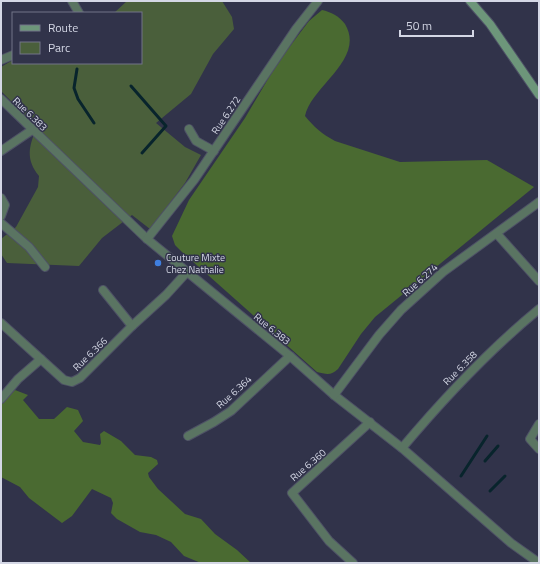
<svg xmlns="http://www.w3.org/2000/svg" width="540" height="564" font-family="'Titillium Web',sans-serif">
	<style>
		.green { fill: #4a5f3b }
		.forest { fill: #4a6a31 }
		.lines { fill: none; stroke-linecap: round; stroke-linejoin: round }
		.stream { stroke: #08242c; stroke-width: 3 }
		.street-casing { stroke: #4e5166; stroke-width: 10 }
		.secondary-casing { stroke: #4e5166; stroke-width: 10 }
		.street { stroke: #5a7462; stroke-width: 8 }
		.secondary { stroke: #6d967a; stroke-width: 8 }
		.shop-dot { fill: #3f7fe0; stroke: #31334a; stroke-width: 1.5 }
		.labels { text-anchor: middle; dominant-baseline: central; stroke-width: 3; stroke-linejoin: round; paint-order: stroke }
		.street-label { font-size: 10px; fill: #d4d7e5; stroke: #31334a }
		.poi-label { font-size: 10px; fill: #d4d7e5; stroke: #31334a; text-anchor: start }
	</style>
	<rect width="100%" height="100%" fill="#31334a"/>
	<path class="green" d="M127,1H222L232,17L234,29L213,54L191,94L156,123L185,147L201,155L185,183L150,229L132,215L102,238L79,266L7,263L1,254V239L16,227L38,187L39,176C25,159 29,146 37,127L1,91V67L13,60V63H141V13H114Z"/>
	<g class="forest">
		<path d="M322,10C331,12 339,16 345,24C366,59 311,86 305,116C314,127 322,134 335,141L400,162L487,160L534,187L375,317L361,334L338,369C331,376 326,374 317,372L182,252L175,245L172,236L189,200L245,118L278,62L309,21Z"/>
		<path d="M15,390L28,395L23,400L39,419H54L67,407L78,410L83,421L74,431L83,442L100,445L101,443L100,434L104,431L121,441L135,455L151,457L157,460L158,464L148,473L149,477L158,489L185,514L201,519L215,534L237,550L251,563H201L184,556L171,542L156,535L140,532L117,519L111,513L113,503L111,498L92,489L72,516L62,523L29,498L20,487L1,477V392Z"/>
	</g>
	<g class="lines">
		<g class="stream">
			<path d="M77,69L74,88L78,99L94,123"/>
			<path d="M131,86L166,126L142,153"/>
			<path d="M485,461L498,446"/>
			<path d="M461,476L487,436"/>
			<path d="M490,491L505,476"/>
		</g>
		<defs>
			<g id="street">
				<path d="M72,1L79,13"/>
				<path d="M1,60L13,55"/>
				<path d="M1,99L147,239L290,356L334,395L402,448L511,543L539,563"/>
				<path d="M189,129L196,141L214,151"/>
				<path d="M1,151L32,130"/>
				<path d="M1,198L5,205L1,216"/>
				<path d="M1,223L29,247L45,267"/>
				<path d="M497,234L539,281"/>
				<path d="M147,239L194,180L296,29L318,1"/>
				<path d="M103,290L132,326"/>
				<path d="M1,323L64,380L72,382L80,378L132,326L166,295L187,272"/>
				<path d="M334,395L379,335L401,310L443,272L539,202"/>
				<path d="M1,399L18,379L41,359"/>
				<path d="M539,424L530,439L539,449"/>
				<path d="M188,436L214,422L231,411L290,356"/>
				<path d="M402,448C444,398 488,351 539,309"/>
				<path d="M353,563L329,541L292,493L370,422"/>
			</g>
			<path id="secondary" d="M470,1L490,24L539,95"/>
		</defs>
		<use href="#street" class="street-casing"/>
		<use href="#secondary" class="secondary-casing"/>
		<use href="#street" class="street"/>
		<use href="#secondary" class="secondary"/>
	</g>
	<circle class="shop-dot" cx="158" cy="263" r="4"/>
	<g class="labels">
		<g class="street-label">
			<text transform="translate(30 114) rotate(44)">Rue 6.383</text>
			<text transform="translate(226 115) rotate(-56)">Rue 6.272</text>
			<text transform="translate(420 280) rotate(-42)">Rue 6.274</text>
			<text transform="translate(272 329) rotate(39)">Rue 6.383</text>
			<text transform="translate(90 354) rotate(-44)">Rue 6.366</text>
			<text transform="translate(460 368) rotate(-45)">Rue 6.358</text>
			<text transform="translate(234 392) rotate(-42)">Rue 6.364</text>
			<text transform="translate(308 465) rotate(-41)">Rue 6.360</text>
		</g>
		<g class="poi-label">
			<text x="166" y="257">Couture Mixte<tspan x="166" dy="12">Chez Nathalie</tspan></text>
		</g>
	</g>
	<rect width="540" height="564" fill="none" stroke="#d4d7e5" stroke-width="4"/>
	<rect x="12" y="12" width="130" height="52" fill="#31334a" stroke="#727588"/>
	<rect x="20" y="25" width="20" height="6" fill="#6d967a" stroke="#727588"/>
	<text x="48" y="32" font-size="12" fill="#d4d7e5">Route</text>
	<rect x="20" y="42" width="20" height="12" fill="#4a5f3b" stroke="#727588"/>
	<text x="48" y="52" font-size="12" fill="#d4d7e5">Parc</text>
	<path d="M400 30v6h73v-6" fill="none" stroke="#d4d7e5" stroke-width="2"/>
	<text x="406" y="30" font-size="12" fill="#d4d7e5" stroke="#31334a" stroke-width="3" paint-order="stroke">50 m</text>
</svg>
